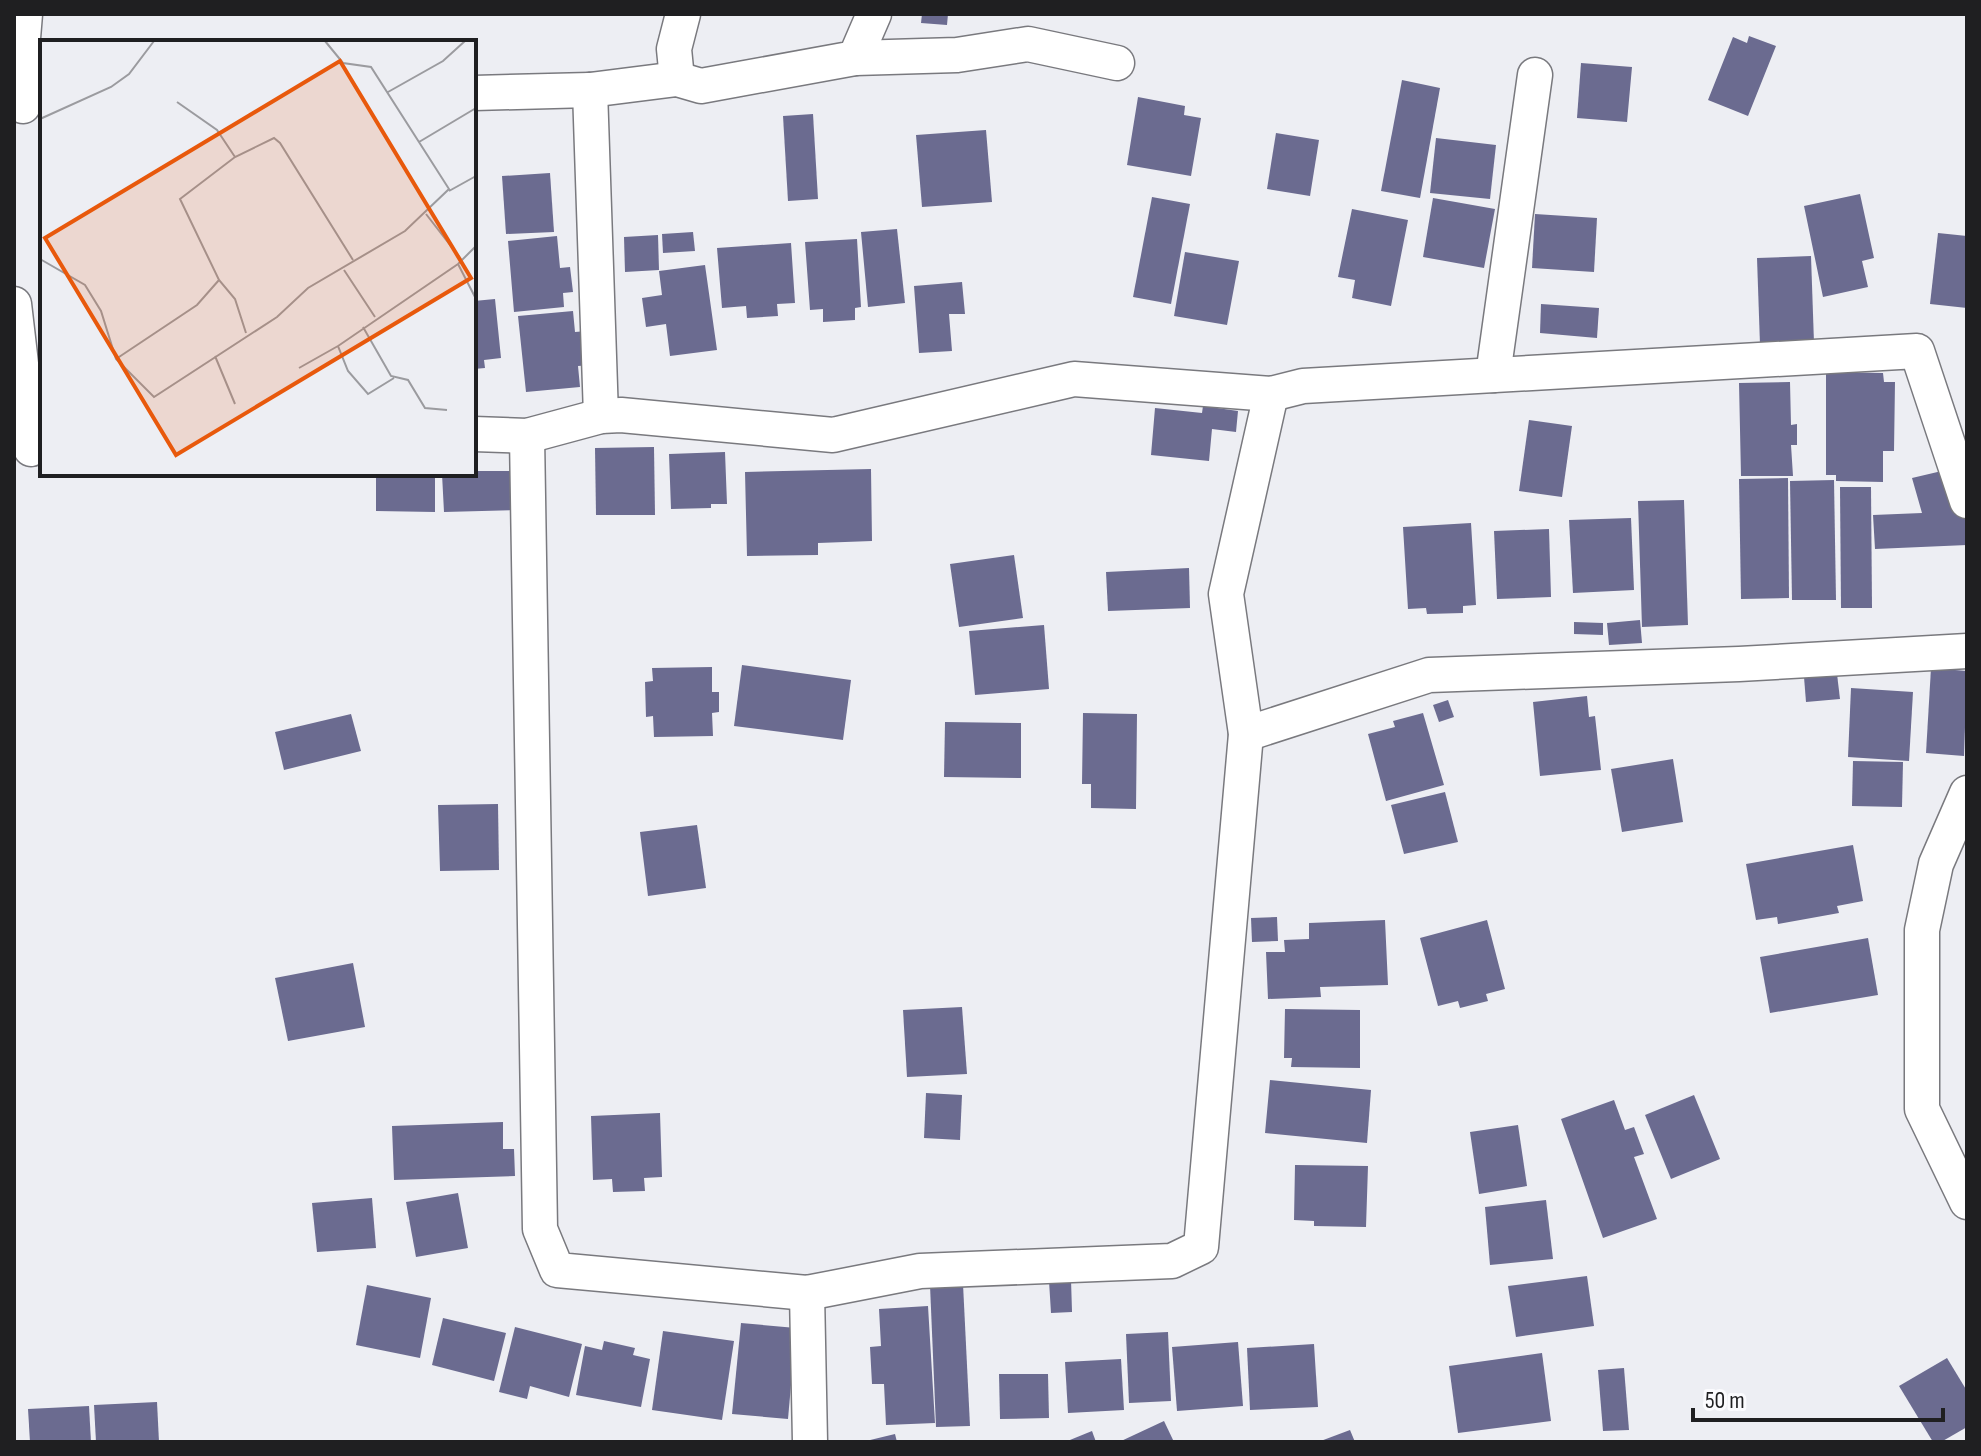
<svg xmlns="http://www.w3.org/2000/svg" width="1981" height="1456" font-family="'Sofia Sans Condensed',sans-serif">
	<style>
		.building { fill: #6b6b90 }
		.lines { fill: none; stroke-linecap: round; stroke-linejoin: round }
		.minor-casing { stroke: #79797e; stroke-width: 37 }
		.minor { stroke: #fff; stroke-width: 34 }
		.inset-road { fill: none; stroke: #9b9b9f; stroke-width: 2 }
		.view { fill: #e8590c; fill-opacity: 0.15; stroke: #e8590c; stroke-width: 4 }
		.inset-edge { fill: none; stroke: #1f1f21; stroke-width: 4 }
	</style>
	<rect width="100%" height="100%" fill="#edeef3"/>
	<g class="building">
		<path d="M922,14H948L947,25L921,23Z"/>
		<path d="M1749,36L1776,46L1748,116L1708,100L1733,37L1747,43Z"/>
		<path d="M1581,63L1632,67L1627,122L1577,118Z"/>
		<path d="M1402,80L1440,88L1420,198L1381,191Z"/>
		<path d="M1138,97L1185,106L1184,115L1201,118L1191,176L1127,165Z"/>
		<path d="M813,114L818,199L788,201L783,116Z"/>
		<path d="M986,130L992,202L922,207L916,135Z"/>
		<path d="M1276,133L1319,140L1310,196L1267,189Z"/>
		<path d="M1436,138L1496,145L1490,199L1430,193Z"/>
		<path d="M550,173L554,232L506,234L502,176Z"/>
		<path d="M1860,194L1874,258L1862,261L1868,287L1823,297L1804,206Z"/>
		<path d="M1152,197L1190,204L1171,304L1133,297Z"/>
		<path d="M1433,198L1495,209L1484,268L1423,257Z"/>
		<path d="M1352,209L1408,220L1391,306L1352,298L1355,280L1338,277Z"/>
		<path d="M1535,214L1597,218L1594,272L1532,268Z"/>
		<path d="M897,229L905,303L868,307L861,232Z"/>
		<path d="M693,232L695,251L663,253L662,234Z"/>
		<path d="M1938,233L1967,236V308L1930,304Z"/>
		<path d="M658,235L659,270L625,272L624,237Z"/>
		<path d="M557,236L560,268L570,267L573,292L563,293L564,307L514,312L508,241Z"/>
		<path d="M857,239L861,307L855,308V320L823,322V309L810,310L805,242Z"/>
		<path d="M791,243L795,303L777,304L778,316L747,318L746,306L722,308L717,248Z"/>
		<path d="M1185,252L1239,261L1227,325L1174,316Z"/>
		<path d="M1811,256L1814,343L1760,345L1757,258Z"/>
		<path d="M705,265L717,350L670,356L666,324L646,327L642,298L662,295L659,271Z"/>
		<path d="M962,282L965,314H949L952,351L919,353L914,286Z"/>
		<path d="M495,299L501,358L484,360L485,368L474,369V301Z"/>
		<path d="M1541,304L1599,308L1597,338L1540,333Z"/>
		<path d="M573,311L575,332L587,331L591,365L578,366L580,387L526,392L518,316Z"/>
		<path d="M1826,372L1883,373L1884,382H1895L1894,451H1883V482L1836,481V475H1826Z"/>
		<path d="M1790,382L1791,425L1797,424V445H1791L1793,476H1741L1739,383Z"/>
		<path d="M1203,406L1238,411L1236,432L1212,429L1209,461L1151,455L1155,408L1202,413Z"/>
		<path d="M1529,420L1572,426L1562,497L1519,491Z"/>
		<path d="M654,447L655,515H596L595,448Z"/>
		<path d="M725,452L727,504H711V508L671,509L669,454Z"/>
		<path d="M871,469L872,541L818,543V555L747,556L745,472Z"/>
		<path d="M1946,470L1967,511V545L1875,549L1873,515L1922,513L1912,478Z"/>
		<path d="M474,471H517L518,510L444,512L442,474H474Z"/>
		<path d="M376,474H435V512L376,511Z"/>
		<path d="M1788,478L1789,598L1741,599L1739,479Z"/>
		<path d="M1834,480L1836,600H1792L1790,481Z"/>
		<path d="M1840,487H1871L1872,608H1841Z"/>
		<path d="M1684,500L1688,625L1642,627L1638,501Z"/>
		<path d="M1631,518L1634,590L1573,593L1569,520Z"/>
		<path d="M1471,523L1476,605L1463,606V613L1427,614L1426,608L1408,609L1403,527Z"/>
		<path d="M1549,529L1551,597L1497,599L1494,531Z"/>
		<path d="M1014,555L1023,618L959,627L950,564Z"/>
		<path d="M1189,568L1190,608L1108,611L1106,572Z"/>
		<path d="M1640,620L1642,643L1609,645L1607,623Z"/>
		<path d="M1574,622L1603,623V635L1574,634Z"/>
		<path d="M1044,625L1049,689L975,695L969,631Z"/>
		<path d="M742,665L851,680L843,740L734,726Z"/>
		<path d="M712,667V692H719V712L712,713L713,736L654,737L653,716L646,717L645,682L653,681L652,668Z"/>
		<path d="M1931,668L1967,671L1964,756L1926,753Z"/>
		<path d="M1837,674L1840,699L1806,702L1804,677Z"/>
		<path d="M1851,688L1913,692L1909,761L1848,757Z"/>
		<path d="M1587,696L1589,717L1595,716L1601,770L1540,776L1533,702Z"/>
		<path d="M1448,700L1454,717L1439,722L1433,705Z"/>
		<path d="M1083,713L1137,714L1136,809L1091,808V784H1082Z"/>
		<path d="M1423,713L1444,785L1386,801L1368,734L1395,727L1393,721Z"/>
		<path d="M351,714L361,751L284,770L275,732Z"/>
		<path d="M945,722L1021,723V778L944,777Z"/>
		<path d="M1673,759L1683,822L1622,832L1611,769Z"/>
		<path d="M1853,761L1903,762L1902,807L1852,806Z"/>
		<path d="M1445,792L1458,842L1404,854L1391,805Z"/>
		<path d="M498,804L499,870L440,871L438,805Z"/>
		<path d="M697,825L706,888L648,896L640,832Z"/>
		<path d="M1853,845L1863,901L1837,906L1839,913L1778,924L1777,917L1756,920L1746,864Z"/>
		<path d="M1277,917L1278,941L1252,942L1251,918Z"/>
		<path d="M1385,920L1388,985L1320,987L1321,997L1268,999L1266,952H1285L1284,940L1309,939V923Z"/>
		<path d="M1487,920L1505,989L1486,994L1488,1001L1460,1008L1458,1001L1438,1006L1420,938Z"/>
		<path d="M1868,938L1878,995L1770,1013L1760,957Z"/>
		<path d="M353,963L365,1027L288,1041L275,978Z"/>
		<path d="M962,1007L967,1074L907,1077L903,1010Z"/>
		<path d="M1285,1009L1360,1010V1068L1291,1067L1292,1058H1284Z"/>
		<path d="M1270,1080L1371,1090L1367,1143L1265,1133Z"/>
		<path d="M926,1093L962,1095L960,1140L924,1138Z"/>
		<path d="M1694,1095L1720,1159L1671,1179L1645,1115Z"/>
		<path d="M1614,1100L1625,1130L1634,1127L1644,1154L1634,1157L1657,1219L1603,1238L1561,1119Z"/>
		<path d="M660,1113L662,1177L644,1178L645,1191L613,1192L612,1179L593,1180L591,1116Z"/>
		<path d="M503,1122V1149H514L515,1176L394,1180L392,1126Z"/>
		<path d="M1518,1125L1527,1186L1479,1194L1470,1132Z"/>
		<path d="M1295,1165L1368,1166L1366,1227L1314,1226V1221L1294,1220Z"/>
		<path d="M458,1193L468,1248L416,1257L406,1202Z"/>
		<path d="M372,1198L376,1248L317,1252L312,1203Z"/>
		<path d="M1546,1200L1553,1259L1490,1265L1485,1207Z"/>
		<path d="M1587,1276L1594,1326L1516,1337L1508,1286Z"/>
		<path d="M1071,1280L1072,1312L1051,1313L1049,1281Z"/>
		<path d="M963,1284L970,1426L936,1427L930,1285Z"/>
		<path d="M367,1285L431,1298L420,1358L356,1345Z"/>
		<path d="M928,1306L935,1423L886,1425L884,1384H872L870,1347L881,1346L879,1309Z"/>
		<path d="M443,1318L506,1333L494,1381L432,1365Z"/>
		<path d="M741,1323L796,1328L788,1419L732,1414Z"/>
		<path d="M515,1327L582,1344L569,1397L530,1386L527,1399L499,1392Z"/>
		<path d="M663,1331L734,1341L722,1420L652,1410Z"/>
		<path d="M1168,1332L1171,1401L1129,1403L1126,1334Z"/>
		<path d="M604,1341L635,1348L633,1355L650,1359L641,1407L576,1395L585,1346L602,1350Z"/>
		<path d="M1238,1342L1243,1406L1177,1411L1172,1347Z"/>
		<path d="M1314,1344L1318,1407L1250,1410L1247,1348Z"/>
		<path d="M1542,1353L1551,1421L1458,1433L1449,1366Z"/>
		<path d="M1947,1358L1967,1391V1427L1941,1442H1933L1899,1386Z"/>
		<path d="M1121,1359L1124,1410L1068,1413L1065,1362Z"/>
		<path d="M1624,1368L1629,1430L1603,1431L1598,1370Z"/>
		<path d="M999,1374H1048L1049,1418L1000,1419Z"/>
		<path d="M157,1402L159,1442H96L94,1405Z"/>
		<path d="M89,1406L91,1442H30L28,1409Z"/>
		<path d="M1164,1421L1174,1442H1119Z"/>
		<path d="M1350,1430L1355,1442H1318Z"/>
		<path d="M1092,1431L1096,1442H1065Z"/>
		<path d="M895,1434L897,1442H866V1441Z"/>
	</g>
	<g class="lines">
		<defs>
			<g id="minor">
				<path d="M855,58L957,55L1028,44L1117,63"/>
				<path d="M677,79L674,49L683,14"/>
				<path d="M590,90L601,416"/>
				<path d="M474,93L590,90L677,79L701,86L855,58L874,14"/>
				<path d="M23,106L21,62L25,14"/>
				<path d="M14,304L31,449"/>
				<path d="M1493,375L1535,75"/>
				<path d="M474,434L527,436L601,416L621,415L833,435L1074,379L1271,394L1303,386L1917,351L1967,501"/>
				<path d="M527,436L540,1229L557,1270L807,1293L920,1271L1172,1261L1201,1247L1246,734L1226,594L1271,394"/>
				<path d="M1246,734L1429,675L1739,664L1967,651"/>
				<path d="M1967,793L1936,864L1922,930V1109L1967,1202"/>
				<path d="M807,1293L810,1442"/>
			</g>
		</defs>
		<use href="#minor" class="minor-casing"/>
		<use href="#minor" class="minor"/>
	</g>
	<g transform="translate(40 40)">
		<rect width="436" height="436" fill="#edeef3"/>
		<path class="inset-road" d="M348,52L403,21L425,1M137,62L177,90L195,117M0,79L71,47L89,34L114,1M379,102L436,68M409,151L436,136M386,174L421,219M0,219L45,245L61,271L76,319L114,357L237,277L268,248L365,191L409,149L331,27L303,23L285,1M418,224L435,257M304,230L335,277M323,287L351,336L368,340L385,368L407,370M206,293L195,259L179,240L140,159L195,117L234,98L240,103L313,220M175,316L195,364M76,319L157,265L179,240M259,328L298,306M354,338L328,354L308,331L298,306L418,224L436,206"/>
		<path class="view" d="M300,21L431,238L136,415L5,198Z"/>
		<rect width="436" height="436" class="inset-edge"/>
	</g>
	<rect width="1981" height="1456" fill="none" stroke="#1f1f21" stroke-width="32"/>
	<path d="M1693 1408v12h250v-12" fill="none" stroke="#1f1f21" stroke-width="4"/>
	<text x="1705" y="1408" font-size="24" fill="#1f1f21" stroke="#fbfbfe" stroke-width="6" paint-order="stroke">50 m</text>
</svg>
